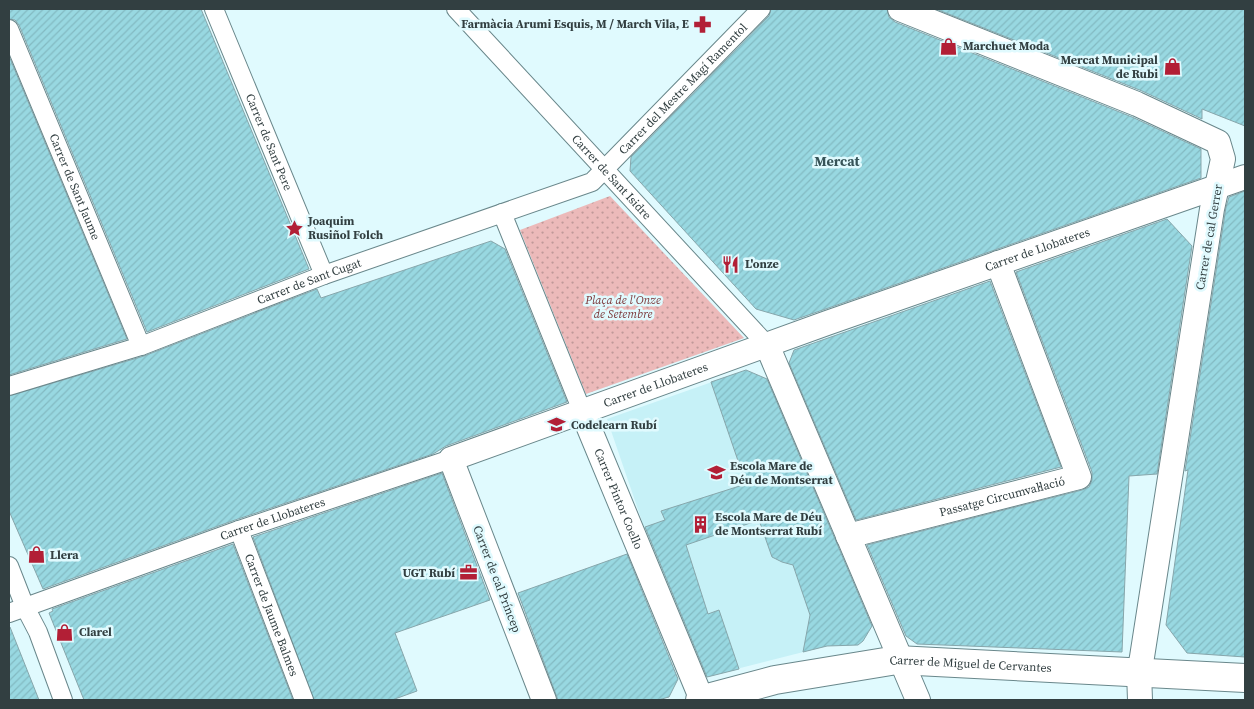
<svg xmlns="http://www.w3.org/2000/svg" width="1254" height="709" font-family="'Source Serif 4',serif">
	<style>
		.built { fill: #c6f1f7 }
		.green { fill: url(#green-dots) }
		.building { fill: url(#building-hatch); stroke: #87a6ab }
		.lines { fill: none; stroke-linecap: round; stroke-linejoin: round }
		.pedestrian-casing { stroke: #69878b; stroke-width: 20 }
		.minor-casing { stroke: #69878b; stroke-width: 26 }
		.tertiary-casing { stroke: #69878b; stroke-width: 30 }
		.pedestrian { stroke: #fff; stroke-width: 18 }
		.minor { stroke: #fff; stroke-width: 24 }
		.tertiary { stroke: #fff; stroke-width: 28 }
		.labels { text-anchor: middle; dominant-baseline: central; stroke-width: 5; stroke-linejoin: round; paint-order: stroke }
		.poi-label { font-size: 12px; font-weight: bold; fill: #323f41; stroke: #e0fafe; text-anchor: start }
		.street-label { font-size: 12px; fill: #323f41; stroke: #e0fafe }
		.park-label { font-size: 12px; font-style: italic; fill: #7d393b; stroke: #e0fafe }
		.neighbourhood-label { font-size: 14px; font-weight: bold; fill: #365357; stroke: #e0fafe }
	</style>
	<defs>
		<pattern id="green-dots" width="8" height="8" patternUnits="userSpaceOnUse" patternTransform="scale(1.25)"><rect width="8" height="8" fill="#ecbaba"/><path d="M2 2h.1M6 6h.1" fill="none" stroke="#c09999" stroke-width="1.8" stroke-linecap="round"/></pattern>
		<pattern id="building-hatch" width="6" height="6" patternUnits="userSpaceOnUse" patternTransform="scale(1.25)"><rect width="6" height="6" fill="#98d8e1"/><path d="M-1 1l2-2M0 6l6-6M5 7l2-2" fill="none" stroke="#83bac2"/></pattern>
	</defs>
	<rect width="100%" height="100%" fill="#e0fafe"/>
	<path class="built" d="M746,370L768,380L868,626L867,635L863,641L858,645L827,646L705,677L644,527L607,419Z"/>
	<path class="green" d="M610,196L744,338L586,394L520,230Z"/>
	<g class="building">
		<path d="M9,9H201L309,269L147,332L19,25L15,20L9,19Z"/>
		<path d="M771,9H887L889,17L895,22L1132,117L1201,149V178L794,320L756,309L630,171L631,157L769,16Z"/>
		<path d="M936,9H1245V126L1202,109V119L1142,91Z"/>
		<path d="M9,56L127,339L9,375Z"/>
		<path d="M1245,191V657L1187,653L1166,625L1188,470L1185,471L1226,207L1229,197Z"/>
		<path d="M1167,219L1192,246L1157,474L1129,476L1122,652L917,644L906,636L867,545L1082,490L1089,487L1092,480V472L1016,272Z"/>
		<path d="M491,241L505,249L567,402L446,446L433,454L235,520L43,589L9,511V396L144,356L317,289L321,298Z"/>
		<path d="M990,281L1061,467L856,520L789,363L794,350Z"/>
		<path d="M746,370L767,379L872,626L863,641L858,645L827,646L803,652L810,615L793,565L782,562L772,557L759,520L686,545L708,614L719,610L739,669L707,677L645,527L665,520L661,511L746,484L711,382Z"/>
		<path d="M442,473L490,600L395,633L417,691L392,700H314L253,537Z"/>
		<path d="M233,544L293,700H84L49,613L53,611L52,609Z"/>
		<path d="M627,554L678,679L669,697L658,700H558L518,593Z"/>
		<path d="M9,627H10L39,700H9Z"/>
	</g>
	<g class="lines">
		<defs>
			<g id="pedestrian">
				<path id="s1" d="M214,9L324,275"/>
				<path id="s2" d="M456,9L767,345"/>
				<path id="s3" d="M9,29L141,346"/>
				<path d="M502,213L582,411"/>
				<path id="s4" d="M9,386L141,346L324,275L592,182L761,9"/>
				<path id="s5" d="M239,530L304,700"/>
				<path d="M9,566L25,607L38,632L63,700"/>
				<path id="s6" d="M9,613L239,530L451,459"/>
			</g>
			<g id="minor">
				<path d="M900,9L1137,104L1218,142L1223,159L1212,209L1142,657L1139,672L1140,700"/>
				<path d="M767,345L918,700"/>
				<path id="s7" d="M582,411L702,700"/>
				<path id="s8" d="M848,536L1079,477L998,263"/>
				<path id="s9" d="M544,700L451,459L827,323L1245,177"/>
			</g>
			<g id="tertiary">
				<path id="s10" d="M700,700L775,680L897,660L1245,678"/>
			</g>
		</defs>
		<use href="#pedestrian" class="pedestrian-casing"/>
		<use href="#minor" class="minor-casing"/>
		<use href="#tertiary" class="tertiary-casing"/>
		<use href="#pedestrian" class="pedestrian"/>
		<use href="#minor" class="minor"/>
		<use href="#tertiary" class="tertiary"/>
	</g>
	<defs>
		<symbol id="pharmacy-bare" viewBox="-9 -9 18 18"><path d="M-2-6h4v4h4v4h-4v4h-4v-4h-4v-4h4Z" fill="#b21f36" stroke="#e0fafe" stroke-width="2.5" paint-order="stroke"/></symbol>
		<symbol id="shop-bare" viewBox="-9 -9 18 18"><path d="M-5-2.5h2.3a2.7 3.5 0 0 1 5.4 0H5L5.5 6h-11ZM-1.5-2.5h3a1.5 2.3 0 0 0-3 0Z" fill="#b21f36" stroke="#e0fafe" stroke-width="2.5" paint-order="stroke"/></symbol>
		<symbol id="sight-bare" viewBox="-9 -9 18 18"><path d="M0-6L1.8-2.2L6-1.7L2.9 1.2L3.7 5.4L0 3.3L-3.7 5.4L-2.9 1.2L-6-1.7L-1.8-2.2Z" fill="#b21f36" stroke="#e0fafe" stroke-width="2.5" paint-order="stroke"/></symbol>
		<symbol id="restaurant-bare" viewBox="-9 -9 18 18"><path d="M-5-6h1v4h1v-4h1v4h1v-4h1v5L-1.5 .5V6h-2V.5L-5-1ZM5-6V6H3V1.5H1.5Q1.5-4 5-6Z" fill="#b21f36" stroke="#e0fafe" stroke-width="2.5" paint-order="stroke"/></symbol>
		<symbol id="school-bare" viewBox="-9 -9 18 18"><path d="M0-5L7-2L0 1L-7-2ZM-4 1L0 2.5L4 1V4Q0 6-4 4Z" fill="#b21f36" stroke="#e0fafe" stroke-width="2.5" paint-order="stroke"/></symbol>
		<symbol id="building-bare" viewBox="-9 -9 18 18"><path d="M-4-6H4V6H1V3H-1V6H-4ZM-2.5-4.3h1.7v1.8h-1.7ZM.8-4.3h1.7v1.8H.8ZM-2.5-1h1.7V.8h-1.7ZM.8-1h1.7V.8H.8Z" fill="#b21f36" stroke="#e0fafe" stroke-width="2.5" paint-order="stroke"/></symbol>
		<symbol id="office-bare" viewBox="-9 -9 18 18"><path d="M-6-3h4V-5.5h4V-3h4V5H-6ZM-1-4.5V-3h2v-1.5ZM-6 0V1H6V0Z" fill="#b21f36" stroke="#e0fafe" stroke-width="2.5" paint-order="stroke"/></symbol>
	</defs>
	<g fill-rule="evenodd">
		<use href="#pharmacy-bare" x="690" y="12" width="25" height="25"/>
		<use href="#shop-bare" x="936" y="34" width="25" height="25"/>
		<use href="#shop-bare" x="1160" y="54" width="25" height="25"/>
		<use href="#sight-bare" x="282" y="216" width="25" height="25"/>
		<use href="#restaurant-bare" x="718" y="252" width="25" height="25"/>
		<use href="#school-bare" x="544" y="412" width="25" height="25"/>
		<use href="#school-bare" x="704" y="460" width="25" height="25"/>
		<use href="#building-bare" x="688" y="512" width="25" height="25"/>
		<use href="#shop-bare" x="24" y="542" width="25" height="25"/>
		<use href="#office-bare" x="456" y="560" width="25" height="25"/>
		<use href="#shop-bare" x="52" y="620" width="25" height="25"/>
	</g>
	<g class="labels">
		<g class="poi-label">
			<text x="689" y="24" text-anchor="end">Farmàcia Arumi Esquis, M / March Vila, E</text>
			<text x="963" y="46">Marchuet Moda</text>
			<text x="1158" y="60" text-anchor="end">Mercat Municipal<tspan x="1158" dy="14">de Rubi</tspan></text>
			<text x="308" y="221">Joaquim<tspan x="308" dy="14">Rusiñol Folch</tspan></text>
			<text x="745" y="264">L'onze</text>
			<text x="571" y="425">Codelearn Rubí</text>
			<text x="730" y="466">Escola Mare de<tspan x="730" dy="14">Déu de Montserrat</tspan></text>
			<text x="715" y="517">Escola Mare de Déu<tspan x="715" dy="14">de Montserrat Rubí</tspan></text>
			<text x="50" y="555">Llera</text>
			<text x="455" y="573" text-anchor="end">UGT Rubí</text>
			<text x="79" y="632">Clarel</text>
		</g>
		<g class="street-label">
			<text stroke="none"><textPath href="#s4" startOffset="748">Carrer del Mestre Magí Ramentol</textPath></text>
			<text stroke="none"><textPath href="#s1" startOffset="144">Carrer de Sant Pere</textPath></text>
			<text stroke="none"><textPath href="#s2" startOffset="229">Carrer de Sant Isidre</textPath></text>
			<text stroke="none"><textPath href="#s3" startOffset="171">Carrer de Sant Jaume</textPath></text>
			<text transform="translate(1209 237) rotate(-80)">Carrer de cal Gerrer</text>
			<text stroke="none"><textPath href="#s9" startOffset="881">Carrer de Llobateres</textPath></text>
			<text stroke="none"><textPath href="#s4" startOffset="318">Carrer de Sant Cugat</textPath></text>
			<text stroke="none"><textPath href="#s9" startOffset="476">Carrer de Llobateres</textPath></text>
			<text stroke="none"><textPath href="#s8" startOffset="159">Passatge Circumval·lació</textPath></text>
			<text stroke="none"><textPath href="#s7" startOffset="95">Carrer Pintor Coello</textPath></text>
			<text stroke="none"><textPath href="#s6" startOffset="280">Carrer de Llobateres</textPath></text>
			<text transform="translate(497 579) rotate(69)">Carrer de cal Príncep</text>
			<text stroke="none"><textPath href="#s5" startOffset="91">Carrer de Jaume Balmes</textPath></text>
			<text stroke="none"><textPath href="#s10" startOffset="275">Carrer de Miguel de Cervantes</textPath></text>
		</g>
		<g class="park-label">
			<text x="623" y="300">Plaça de l'Onze<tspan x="623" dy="14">de Setembre</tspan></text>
		</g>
		<g class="neighbourhood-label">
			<text x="837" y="161">Mercat</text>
		</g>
	</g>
	<rect width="1254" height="709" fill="none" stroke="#323f41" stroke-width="20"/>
</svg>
